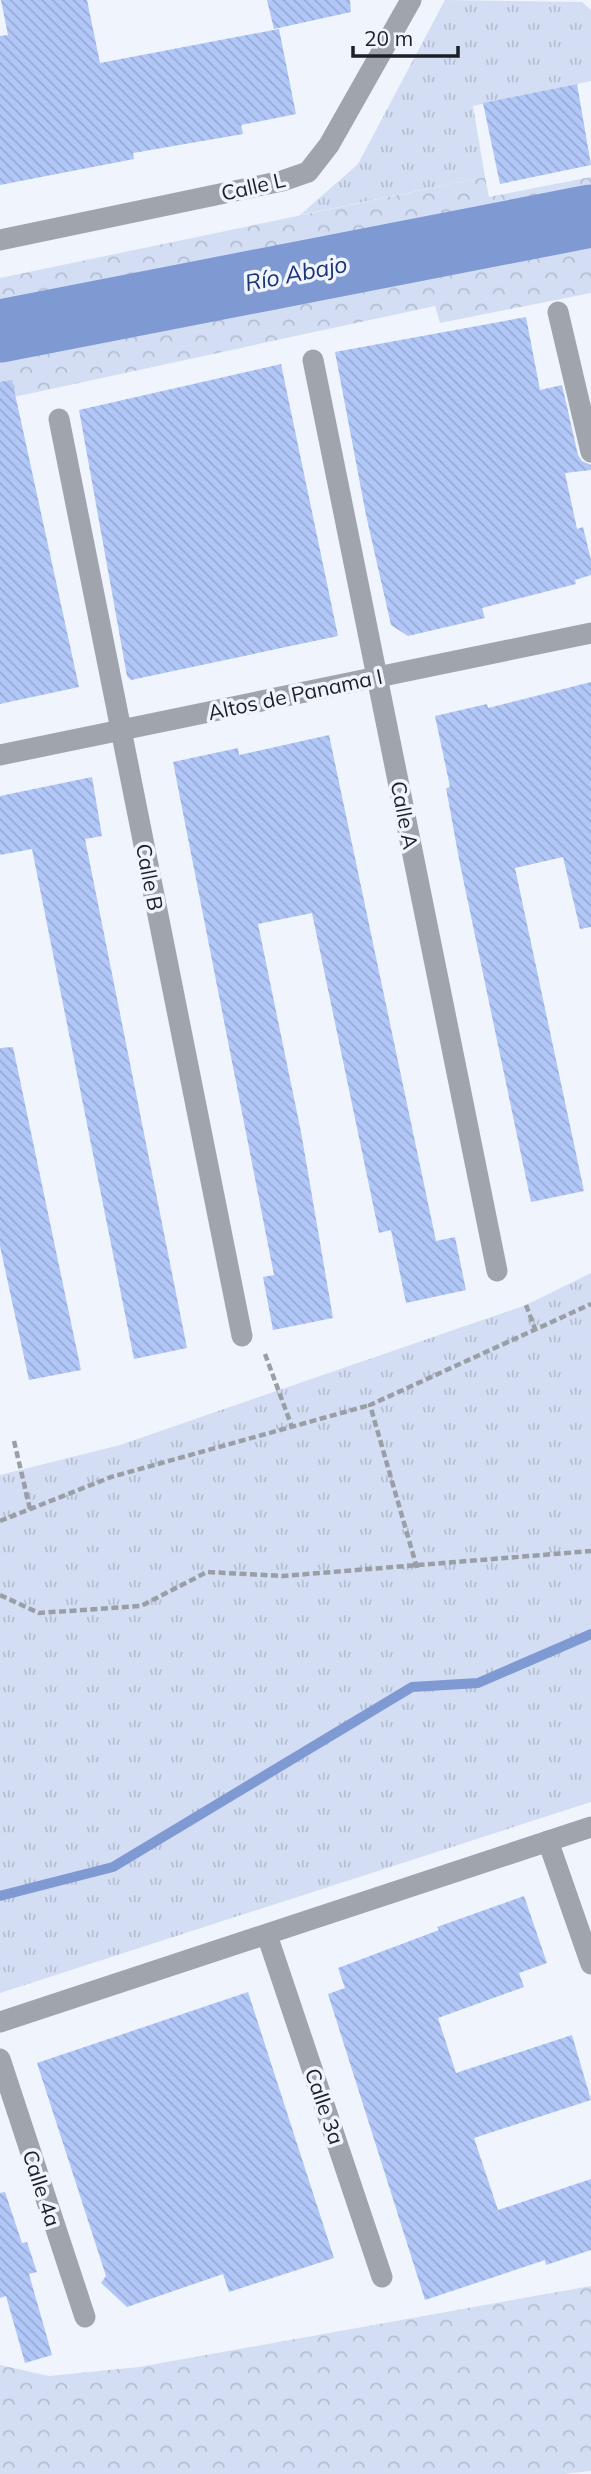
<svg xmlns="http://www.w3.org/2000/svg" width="591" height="2474" font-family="Mulish,sans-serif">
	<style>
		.grass { fill: url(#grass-tufts) }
		.forest { fill: url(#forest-crowns) }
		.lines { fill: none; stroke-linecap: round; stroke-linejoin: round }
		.stream { stroke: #7f99d3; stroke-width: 10 }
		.river { stroke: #7f99d3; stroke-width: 63 }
		.building { fill: url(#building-back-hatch) }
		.path { stroke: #9a9ea5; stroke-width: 4.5; stroke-dasharray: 7 3.5; stroke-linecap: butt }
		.street { stroke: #a0a4ad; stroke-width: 21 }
		.labels { text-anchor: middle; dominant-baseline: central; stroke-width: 7; stroke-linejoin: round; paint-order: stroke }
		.street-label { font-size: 21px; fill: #1c1f26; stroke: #f0f4fc }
		.water-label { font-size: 23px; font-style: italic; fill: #1b3378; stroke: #f0f4fc }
	</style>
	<defs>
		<pattern id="grass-tufts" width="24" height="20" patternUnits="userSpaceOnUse" patternTransform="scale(1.75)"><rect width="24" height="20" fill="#d3def4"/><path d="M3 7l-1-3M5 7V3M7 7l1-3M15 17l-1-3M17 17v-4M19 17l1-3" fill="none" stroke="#b5bed1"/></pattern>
		<pattern id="forest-crowns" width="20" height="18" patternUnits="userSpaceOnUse" patternTransform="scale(1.75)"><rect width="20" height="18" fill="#d3def4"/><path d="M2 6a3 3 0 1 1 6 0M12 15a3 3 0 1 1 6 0" fill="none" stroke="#b5bed1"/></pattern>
		<pattern id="building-back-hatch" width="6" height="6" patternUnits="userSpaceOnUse" patternTransform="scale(1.75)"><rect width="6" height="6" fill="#b1c7f8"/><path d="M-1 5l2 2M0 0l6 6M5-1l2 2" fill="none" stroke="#98aad4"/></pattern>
	</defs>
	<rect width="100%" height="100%" fill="#f0f4fc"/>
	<g class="grass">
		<path d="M445,0L582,2L591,10V81L473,106L485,177L300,215L358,164Z"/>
		<path d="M591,1273V1802L0,1993V1475L120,1445L526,1305Z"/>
	</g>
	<g class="forest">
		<path d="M485,177L489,197L591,177V293L440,323L435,306L0,400V278Z"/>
		<path d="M591,2286V2471L563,2474H0V2365L49,2376L139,2367Z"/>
	</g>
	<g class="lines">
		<path class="stream" d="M0,1896L113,1867L412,1687L478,1683L591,1634"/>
		<path class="river" d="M0,331L591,216"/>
	</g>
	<g class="building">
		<path d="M1,0H87L100,63L279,29L296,114L241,125L243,134L133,153L134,159L0,185V36L8,35Z"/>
		<path d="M267,0H350L351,12L274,29Z"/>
		<path d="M577,84L591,165L500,184L483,103Z"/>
		<path d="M526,317L540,390L562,385L578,455L582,461L591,465V470L565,473L577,529L583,527L591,560V575L575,580L576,584L482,608L485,618L408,636L391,625L366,515L335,352Z"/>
		<path d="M281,364L338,636L131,680L127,676L79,410Z"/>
		<path d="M12,380L79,687L0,704V382Z"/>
		<path d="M591,682V927L580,929L563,857L515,868L584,1191L531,1202L460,864L446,788L450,787L435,716L487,704L488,708Z"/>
		<path d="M329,735L436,1241L455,1237L466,1290L406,1303L391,1230L379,1233L312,913L258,924L301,1132L333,1318L273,1330L263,1277L274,1275L173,762L238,748L239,755Z"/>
		<path d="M92,777L102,836L85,839L187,1348L134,1359L32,849L0,855V796Z"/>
		<path d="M13,1047L81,1370L29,1380L0,1246V1048Z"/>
		<path d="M524,1896L547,1963L519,1973L524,1987L438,2018L456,2073L572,2035L591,2100L474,2138L498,2210L591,2179V2250L546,2265L545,2260L425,2300L328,1994L345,1988L338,1968L439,1930L437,1927Z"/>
		<path d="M248,1992L334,2258L229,2292L223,2274L127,2307L101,2283L106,2276L37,2063Z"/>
		<path d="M5,2192L22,2243L27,2242L37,2272L29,2274L52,2355L25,2363L6,2296L0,2298V2193Z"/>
	</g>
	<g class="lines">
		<g class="path">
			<path d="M526,1305L535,1329"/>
			<path d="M265,1354L292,1427"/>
			<path d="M14,1441L30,1509"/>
			<path d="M0,1521L111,1477L370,1405"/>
			<path d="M417,1568L370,1405L591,1304"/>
			<path d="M0,1595L39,1613L141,1606L207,1572L283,1576L591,1551"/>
		</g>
		<g class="street">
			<path d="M0,240L282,181L308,172L329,145L411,0"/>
			<path d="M558,312L591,452"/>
			<path d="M313,360L497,1271"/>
			<path d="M59,419L242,1336"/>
			<path d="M0,755L591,633"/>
			<path d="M548,1841L591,1964"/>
			<path d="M267,1935L382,2277"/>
			<path d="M0,2022L591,1827"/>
			<path d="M0,2059L85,2317"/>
		</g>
	</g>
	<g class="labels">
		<g class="street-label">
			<text transform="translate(253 186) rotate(-13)">Calle L</text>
			<text transform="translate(295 694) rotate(-12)">Altos de Panama I</text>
			<text transform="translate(405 815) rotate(79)">Calle A</text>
			<text transform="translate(150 877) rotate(79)">Calle B</text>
			<text transform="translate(325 2106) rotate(71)">Calle 3a</text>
			<text transform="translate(42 2188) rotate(72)">Calle 4a</text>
		</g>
		<g class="water-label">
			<text transform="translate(296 273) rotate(-11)">Río Abajo</text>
		</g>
	</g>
	<path d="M353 46v10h105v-10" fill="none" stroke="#1c1f26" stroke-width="3.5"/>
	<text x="364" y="46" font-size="21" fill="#1c1f26" stroke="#f0f4fc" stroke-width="5" paint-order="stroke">20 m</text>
</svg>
